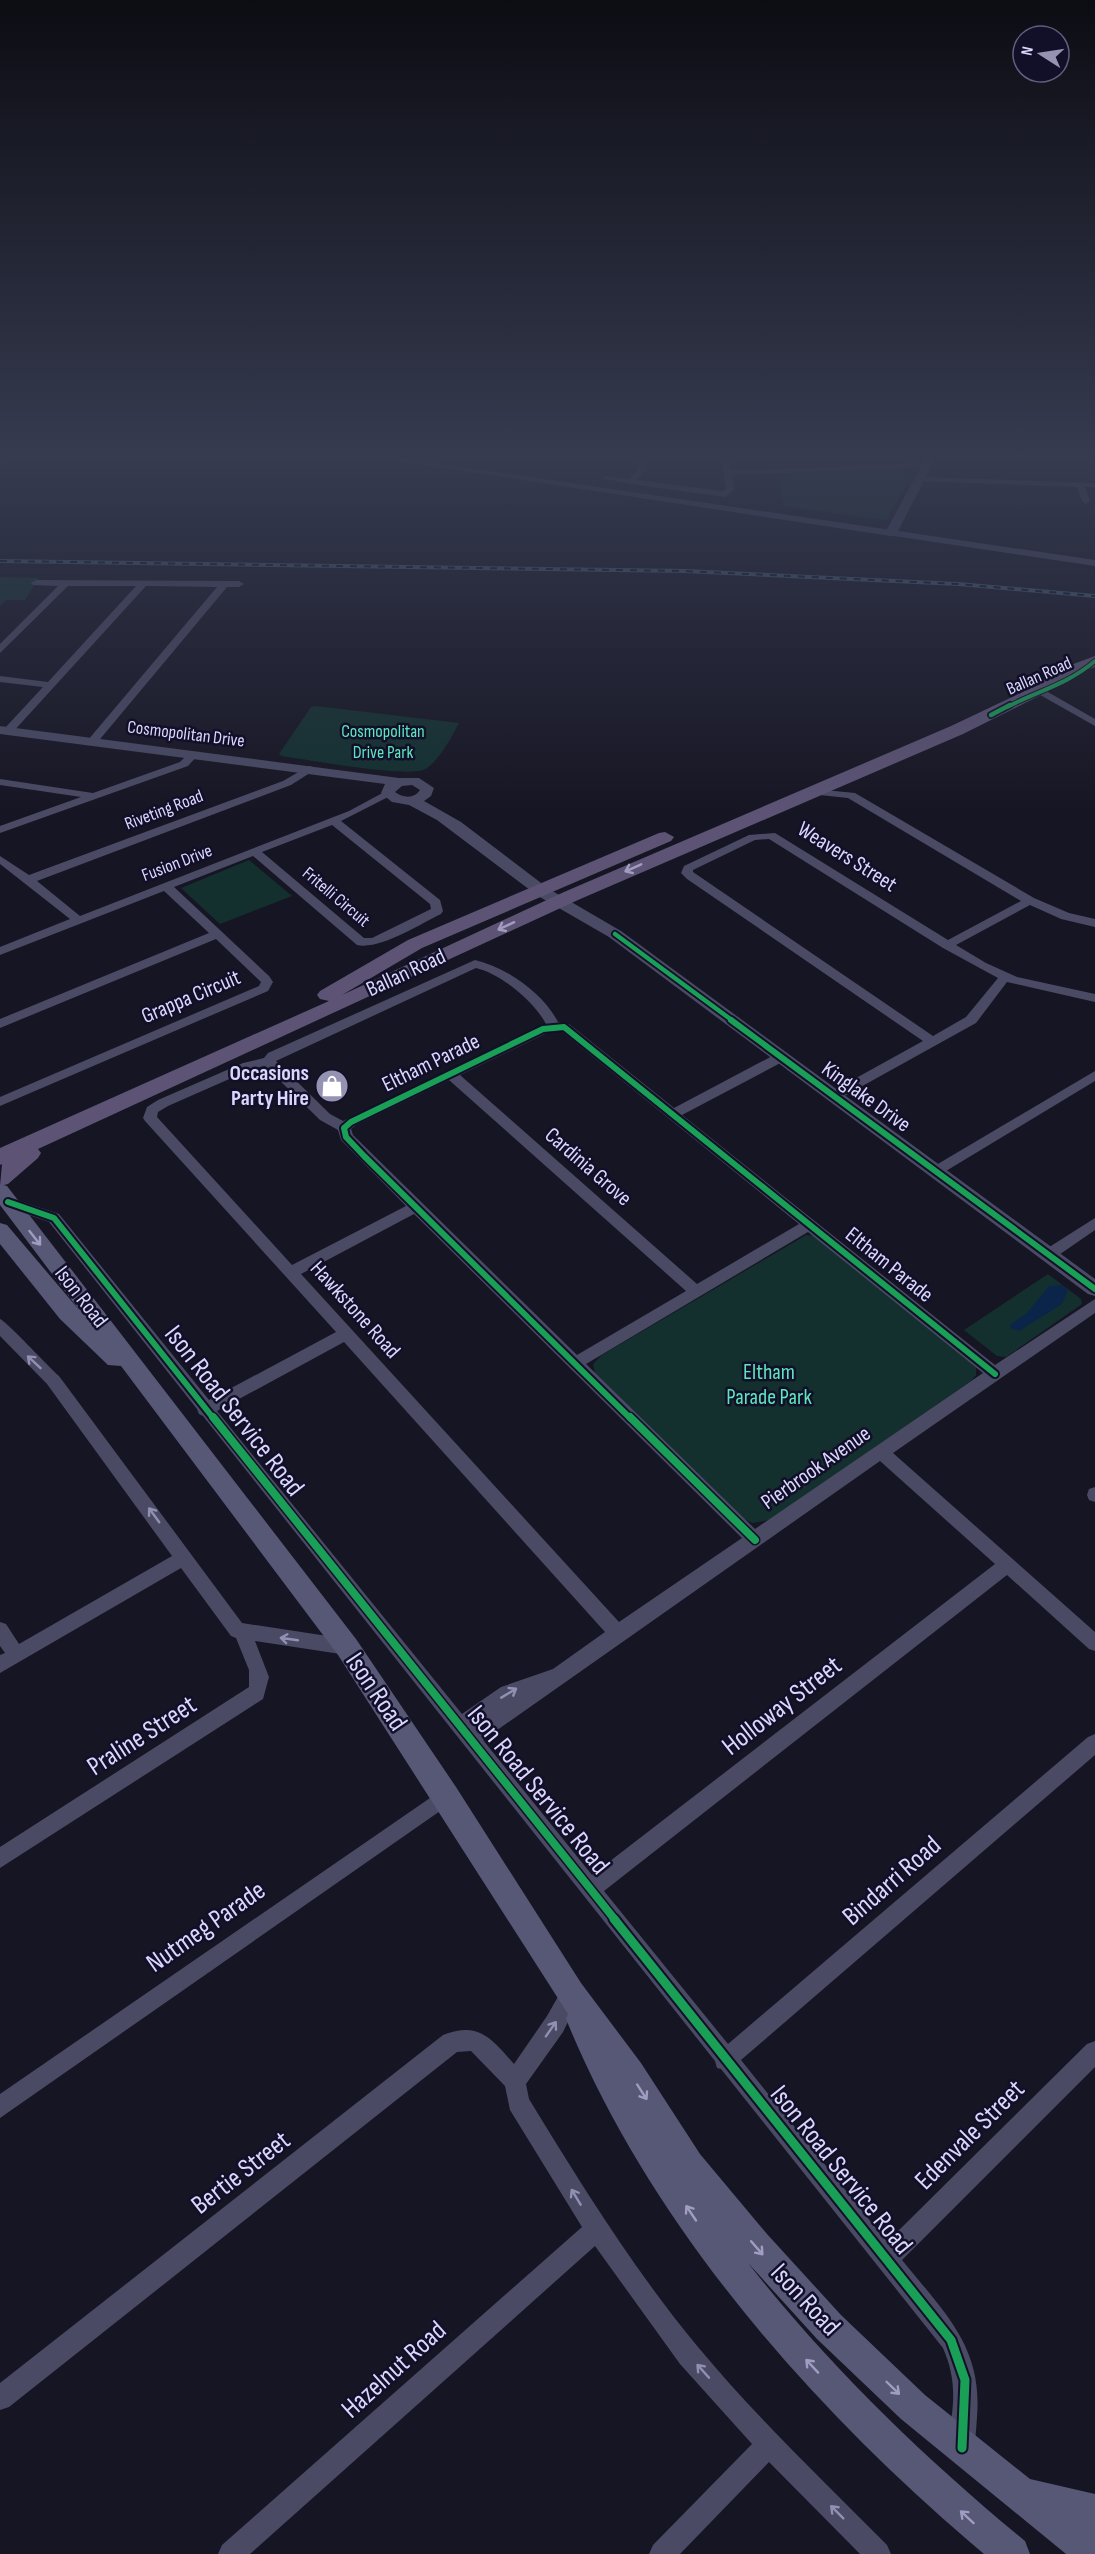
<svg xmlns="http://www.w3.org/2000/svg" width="1095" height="2554" font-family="'Sofia Sans Condensed',sans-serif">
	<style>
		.green { fill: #13302f }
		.water { fill: #0b2449 }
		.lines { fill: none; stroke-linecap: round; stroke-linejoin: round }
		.stream { stroke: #0b2449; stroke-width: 2 }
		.minor { fill: #4a4a64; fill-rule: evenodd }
		.tertiary { fill: #4a4a64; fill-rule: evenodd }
		.secondary { fill: #575776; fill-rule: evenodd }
		.primary { fill: #5d5475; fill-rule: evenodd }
		.rail-casing { stroke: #435b6c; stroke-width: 4 }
		.rail { stroke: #120f29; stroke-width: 2; stroke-dasharray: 7; stroke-linecap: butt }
		.cycleway-far4-casing { stroke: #120f29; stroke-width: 6 }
		.cycleway-far3-casing { stroke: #120f29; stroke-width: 8 }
		.cycleway-far2-casing { stroke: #120f29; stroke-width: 10 }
		.cycleway-far1-casing { stroke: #120f29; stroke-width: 11 }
		.cycleway-casing { stroke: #120f29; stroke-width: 13 }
		.cycleway-far4 { stroke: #1a9f57; stroke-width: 4 }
		.cycleway-far3 { stroke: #1a9f57; stroke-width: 4.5 }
		.cycleway-far2 { stroke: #1a9f57; stroke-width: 6 }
		.cycleway-far1 { stroke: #1a9f57; stroke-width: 8 }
		.cycleway { stroke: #1a9f57; stroke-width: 9 }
		.oneway { stroke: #a29cc1 }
		.oneway2 { stroke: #9f9dc1 }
		.oneway3 { stroke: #9290b2 }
		.labels { text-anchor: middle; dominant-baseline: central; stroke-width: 5; stroke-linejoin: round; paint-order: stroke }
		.far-street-label { font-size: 18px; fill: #dad7ff; stroke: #120f29 }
		.far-park-label { font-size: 18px; fill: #5de6be; stroke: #120f29 }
		.street-label { font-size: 22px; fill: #dad7ff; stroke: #120f29 }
		.poi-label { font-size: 22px; font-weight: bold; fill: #dad7ff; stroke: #120f29; text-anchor: end }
		.park-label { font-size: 22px; fill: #5de6be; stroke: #120f29 }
		.near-street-label { font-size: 27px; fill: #dad7ff; stroke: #120f29 }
	</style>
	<rect width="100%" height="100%" fill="#161523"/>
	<g class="green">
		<path d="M911,467L915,469L886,520L784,506L777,473Z"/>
		<path d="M0,577L39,578L25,600H6L0,606Z"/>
		<path d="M316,706L459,723C452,736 438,764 423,770C403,777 308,760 282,756L279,754L311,707Z"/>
		<path d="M249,860L292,896L220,924L181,888Z"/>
		<path d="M806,1235L815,1236L976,1367V1375L971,1381L769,1520L752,1523L741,1517L595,1373L593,1364L602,1355Z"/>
		<path d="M1048,1274L1081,1299L1082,1304L1006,1357L997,1356L964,1330Z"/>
	</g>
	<path class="water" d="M1062,1285L1068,1290L1062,1304L1019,1331L1010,1328L1011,1324L1027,1313L1049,1286Z"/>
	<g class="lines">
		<path class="stream" d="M0,464L6,457"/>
		<g class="minor">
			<path d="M371,457H393L891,530L895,533L891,536Z"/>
			<path d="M640,457H648L646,469L637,480L723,491L726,489L721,457H729L731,470L928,463L932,465L928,467L732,475L734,490L725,497L631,484L601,478L605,476L629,479L638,469Z"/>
			<path d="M920,477L1095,483V487H1085L1090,501L1086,504L1082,501L1077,487L917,481L916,479Z"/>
			<path d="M36,580L239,581L244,584L239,587H227L96,744L92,745L87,742L88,740L217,587L146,586L12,733H4V729L43,687L0,682V676L48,682L136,586H68L0,653V644L58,586L33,585L31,583Z"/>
			<path d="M1039,687L1095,719V726L1035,692V688Z"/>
			<path d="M189,753L198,755L188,766L0,833V826L81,797L0,785V779L93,793L180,762Z"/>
			<path d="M309,766L313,767V771L291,785L37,881L80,916L349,811L388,790L392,791V795L341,821L440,900L443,911L441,914C420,924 380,950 357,945L253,856L174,887L269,976L273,982L268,991L0,1106V1097L259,986L261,982L216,939L0,1028V1019L209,933L164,891L0,955V947L70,919L0,864V856L29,875L283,781ZM332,825L430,904L431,909L372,938H364L262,852Z"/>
			<path d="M814,789L855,793L1034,898L1069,913L1095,919V927L1061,919L1030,905L956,945L986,963L1017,977L1095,994V1002L1007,982L976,1023L839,1099H829L827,1096L829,1093L923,1041L687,879L681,873L684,866L749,835L775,833L948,940L1021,901L848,798L810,794V790ZM769,839L943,948L998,978L966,1017L933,1036L693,872V870L755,840Z"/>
			<path d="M475,960C506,967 543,993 558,1022L569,1024L674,1108L776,1054H786L788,1057L786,1060L682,1115L995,1365L1095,1299V1313L893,1453L1095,1632V1651L1089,1649L1007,1575L604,1891L728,2044L1088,1737L1095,1734V1755L741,2060L887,2242L1087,2044L1095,2041V2067L902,2260C943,2311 983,2346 977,2417C976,2430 976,2442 971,2454L962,2457L953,2454C947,2438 952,2420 953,2403C954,2383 951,2366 943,2348L721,2069L717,2068L715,2061L203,1416L199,1414L197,1409L49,1222L3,1206L1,1202L8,1197L59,1214L209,1400L336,1332L145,1121L143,1118L147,1107L158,1100L243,1063L264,1058L268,1053ZM476,968C501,974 534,1001 546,1024L343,1121L330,1114L276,1061ZM553,1030L561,1031L799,1224L697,1284L460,1075ZM265,1066L320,1120L338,1130L341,1140L406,1206L292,1265L157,1117L158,1112L168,1106L252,1069ZM449,1080L686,1291L577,1355L353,1135L351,1129L356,1125ZM414,1214L742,1538L619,1622L301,1274ZM808,1232L983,1373L755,1529L586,1364ZM344,1342L605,1632L553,1669L501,1687L462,1714L217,1411ZM880,1461L995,1564L592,1875L483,1740Z"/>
			<path d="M1095,1071V1081L941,1174H931L929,1171L931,1168Z"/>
			<path d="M1095,1218V1230L1053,1259H1043L1041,1255L1043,1251Z"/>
			<path d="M0,1319C6,1321 49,1367 59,1376L242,1623L347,1639L353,1641L356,1647L353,1653L347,1655L255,1641L269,1677L263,1699L0,1868V1847L249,1687V1670L236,1638L231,1636L181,1568L0,1673V1655L5,1653L0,1646V1622L6,1624L19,1644L172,1556L47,1384L0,1336Z"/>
			<path d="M1095,1487V1502L1089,1500L1087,1495L1089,1489Z"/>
			<path d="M446,1787L453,1790L456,1796L453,1802L0,2118V2094Z"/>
			<path d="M571,1982L578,1986L582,1993L563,2032L526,2084L529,2099C581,2184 634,2270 698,2347C756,2417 823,2480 887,2545L891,2554H860L769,2462L680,2554H649L653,2545L752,2444L680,2364L595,2246L250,2554H218L222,2545L582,2227L510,2110L505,2086L471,2051L457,2052L9,2407L0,2410V2383L443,2035C479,2021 492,2039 514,2064L547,2016L564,1986Z"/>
		</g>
		<g class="tertiary">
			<path d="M926,457H936L898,531L1095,560V566L887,535L885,533Z"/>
			<path d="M0,726L399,778H419L434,788L431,796L424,801L461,822L549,889L621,931L1095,1279V1296L1088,1294L609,937L538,896L437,820L409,805L392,802L381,793L385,784L0,734ZM412,785L420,790C414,799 403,798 395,792L402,786Z"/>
		</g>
		<path class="secondary" d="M0,1184L7,1186L356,1639L456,1787L581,1983L641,2063L700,2154L767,2234L841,2315L925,2395L1030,2479L1095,2494V2554H1066L901,2419L817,2339L748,2263C830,2367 923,2457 1025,2541L1030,2554H984C814,2411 651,2227 566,2019L568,2014L338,1655L121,1366L108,1365L60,1319L0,1244V1223L7,1225L80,1311L0,1205Z"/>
		<path class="primary" d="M1095,656V667L1063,679L1045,693L963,734L578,900L38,1149L41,1153L38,1158L8,1184L0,1186L2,1164L0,1165V1148L329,1001L320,999L317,995L320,991L408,940L659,833L665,832L674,837L671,841L422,948L342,995L564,892L951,726L1033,687L1052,672Z"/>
		<defs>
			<path id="rail" d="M0,561L685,571L958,584L1095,596"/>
		</defs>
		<use href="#rail" class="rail-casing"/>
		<use href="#rail" class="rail"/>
		<defs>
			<path id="cycleway-far4" d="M1007,707C1038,691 1068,684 1095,661"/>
			<g id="cycleway-far3">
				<path d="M991,715L1010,705"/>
				<path d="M615,934L733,1021"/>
			</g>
			<g id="cycleway-far2">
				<path d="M731,1020L1095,1289"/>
				<path d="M8,1202L54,1218L214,1419"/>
				<path d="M631,1419L364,1156L346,1137L344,1128L351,1122L543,1029L564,1027L995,1374"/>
			</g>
			<g id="cycleway-far1">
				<path d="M213,1417L616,1921"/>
				<path d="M630,1417L755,1540"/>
			</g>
			<path id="cycleway" d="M614,1919L951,2340L965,2380L962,2448"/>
		</defs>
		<use href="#cycleway-far4" class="cycleway-far4-casing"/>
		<use href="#cycleway-far3" class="cycleway-far3-casing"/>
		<use href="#cycleway-far2" class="cycleway-far2-casing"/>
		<use href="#cycleway-far1" class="cycleway-far1-casing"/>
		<use href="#cycleway" class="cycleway-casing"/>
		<use href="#cycleway-far4" class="cycleway-far4"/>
		<use href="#cycleway-far3" class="cycleway-far3"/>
		<use href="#cycleway-far2" class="cycleway-far2"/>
		<use href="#cycleway-far1" class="cycleway-far1"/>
		<use href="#cycleway" class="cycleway"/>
	</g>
	<defs><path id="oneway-shaft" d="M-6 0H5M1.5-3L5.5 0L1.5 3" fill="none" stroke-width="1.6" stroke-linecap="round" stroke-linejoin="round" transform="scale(1.5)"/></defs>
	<g class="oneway">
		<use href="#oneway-shaft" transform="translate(633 868) rotate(156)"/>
		<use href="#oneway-shaft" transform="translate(506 926) rotate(155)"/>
	</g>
	<g class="oneway2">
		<use href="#oneway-shaft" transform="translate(35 1238) rotate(52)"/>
		<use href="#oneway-shaft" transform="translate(642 2092) rotate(57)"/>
		<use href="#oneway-shaft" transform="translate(691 2213) rotate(-124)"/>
		<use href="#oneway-shaft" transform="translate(757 2248) rotate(49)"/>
		<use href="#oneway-shaft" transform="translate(812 2366) rotate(-133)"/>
		<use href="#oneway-shaft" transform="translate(893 2388) rotate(44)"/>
		<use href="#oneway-shaft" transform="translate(967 2517) rotate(-137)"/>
	</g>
	<g class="oneway3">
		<use href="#oneway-shaft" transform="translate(34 1362) rotate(-137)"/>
		<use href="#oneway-shaft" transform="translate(154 1515) rotate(-126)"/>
		<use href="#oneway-shaft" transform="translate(289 1639) rotate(-172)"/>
		<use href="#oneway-shaft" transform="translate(509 1693) rotate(-31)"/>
		<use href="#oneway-shaft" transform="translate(551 2029) rotate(-55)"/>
		<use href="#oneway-shaft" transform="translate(576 2197) rotate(-121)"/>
		<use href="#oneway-shaft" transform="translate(703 2371) rotate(-132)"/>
		<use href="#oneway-shaft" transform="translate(837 2512) rotate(-135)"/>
	</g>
	<linearGradient id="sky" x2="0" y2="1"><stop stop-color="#0c0c13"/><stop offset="0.56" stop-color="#363b50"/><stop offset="1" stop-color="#363b50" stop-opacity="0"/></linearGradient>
	<rect width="1095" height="815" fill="url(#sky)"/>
	<defs>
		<symbol id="shop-disc" viewBox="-11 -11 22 22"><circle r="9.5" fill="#9593b2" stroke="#120f29"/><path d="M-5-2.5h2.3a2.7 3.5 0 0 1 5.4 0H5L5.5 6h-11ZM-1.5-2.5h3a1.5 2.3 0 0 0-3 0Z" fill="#fff"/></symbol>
	</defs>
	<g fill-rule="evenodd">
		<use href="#shop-disc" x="313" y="1067" width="38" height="38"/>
	</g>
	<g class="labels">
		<g class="far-street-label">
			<text transform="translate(1039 676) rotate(-24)">Ballan Road</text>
			<text transform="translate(186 734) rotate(7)">Cosmopolitan Drive</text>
			<text transform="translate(164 810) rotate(-21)">Riveting Road</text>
			<text transform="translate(177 863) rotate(-21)">Fusion Drive</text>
			<text transform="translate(336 897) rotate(40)">Fritelli Circuit</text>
		</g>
		<g class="far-park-label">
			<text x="383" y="731">Cosmopolitan<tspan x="383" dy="21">Drive Park</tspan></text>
		</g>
		<g class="street-label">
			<text transform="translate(847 857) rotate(32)">Weavers Street</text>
			<text transform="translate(406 973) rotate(-25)">Ballan Road</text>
			<text transform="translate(191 997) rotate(-23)">Grappa Circuit</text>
			<text transform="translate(431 1063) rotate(-26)">Eltham Parade</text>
			<text transform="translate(866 1097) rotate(36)">Kinglake Drive</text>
			<text transform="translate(588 1167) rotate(41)">Cardinia Grove</text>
			<text transform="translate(889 1265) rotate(39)">Eltham Parade</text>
			<text transform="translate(81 1297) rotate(52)">Ison Road</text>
			<text transform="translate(355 1310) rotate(48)">Hawkstone Road</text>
			<text transform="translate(816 1468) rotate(-35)">Pierbrook Avenue</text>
		</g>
		<g class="poi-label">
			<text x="309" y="1073">Occasions<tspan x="309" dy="25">Party Hire</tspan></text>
		</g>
		<g class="park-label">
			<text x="769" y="1372">Eltham<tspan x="769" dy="25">Parade Park</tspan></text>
		</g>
		<g class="near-street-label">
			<text transform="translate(234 1411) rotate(52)">Ison Road Service Road</text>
			<text transform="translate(376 1692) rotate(56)">Ison Road</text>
			<text transform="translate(782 1706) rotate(-38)">Holloway Street</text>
			<text transform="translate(142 1736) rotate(-33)">Praline Street</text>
			<text transform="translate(538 1790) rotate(51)">Ison Road Service Road</text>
			<text transform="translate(892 1881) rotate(-41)">Bindarri Road</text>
			<text transform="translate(206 1927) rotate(-35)">Nutmeg Parade</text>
			<text transform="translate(970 2135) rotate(-45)">Edenvale Street</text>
			<text transform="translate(841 2170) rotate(51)">Ison Road Service Road</text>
			<text transform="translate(241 2173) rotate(-38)">Bertie Street</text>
			<text transform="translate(805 2300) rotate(47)">Ison Road</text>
			<text transform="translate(394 2370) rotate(-42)">Hazelnut Road</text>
		</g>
	</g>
	<g transform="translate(1041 54) rotate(282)"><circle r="28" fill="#120f29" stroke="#625f7f" stroke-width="1.5"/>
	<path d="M0-4.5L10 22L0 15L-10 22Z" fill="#9593b2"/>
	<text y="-9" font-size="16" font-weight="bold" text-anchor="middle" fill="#dad7ff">N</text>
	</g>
</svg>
